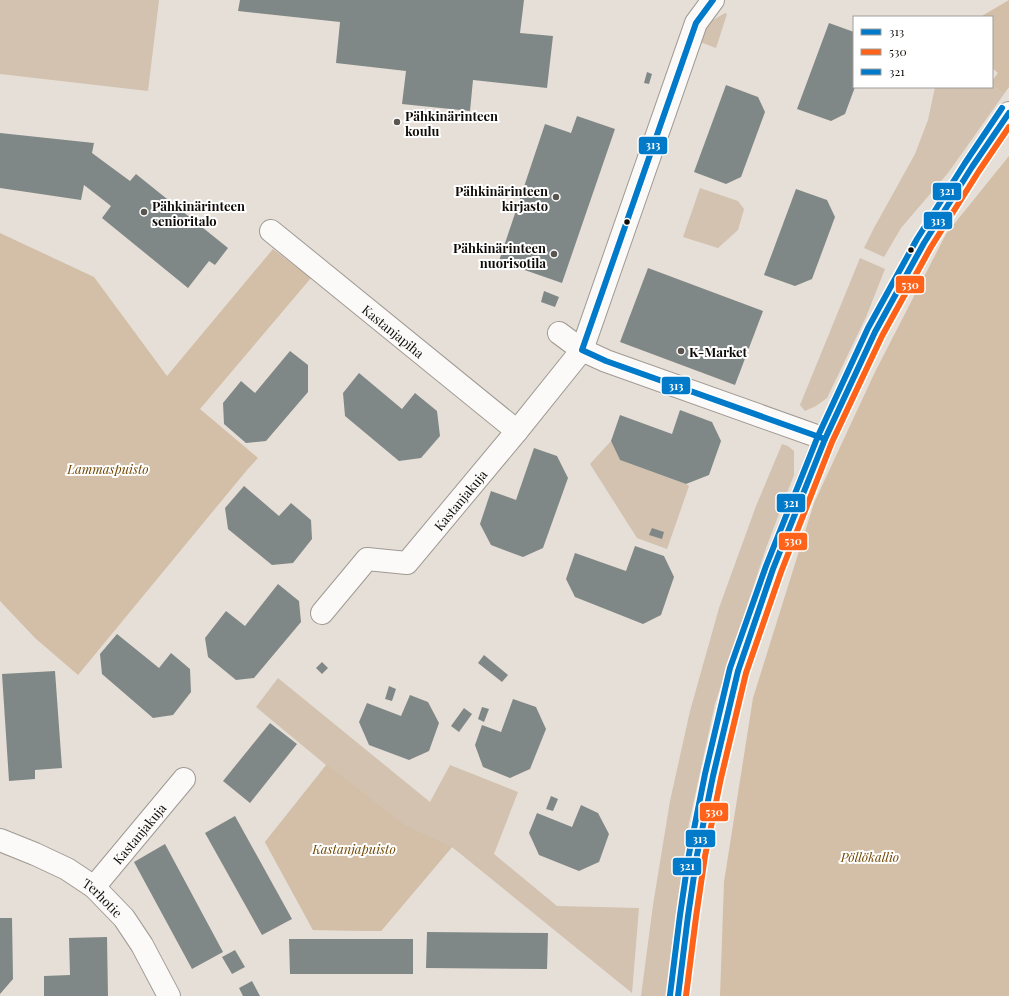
<svg xmlns="http://www.w3.org/2000/svg" width="1009" height="996" font-family="'Playfair Display',serif">
	<style>
		.green { fill: #d2c2af }
		.forest { fill: #d3bfa7 }
		.building { fill: #808887 }
		.lines { fill: none; stroke-linecap: round; stroke-linejoin: round }
		.minor-casing { stroke: #a09a94; stroke-width: 24 }
		.major-casing { stroke: #a09a94; stroke-width: 24 }
		.minor { stroke: #fbfaf9; stroke-width: 22 }
		.major { stroke: #fbfaf9; stroke-width: 22 }
		.bus-1-casing { stroke: #fff; stroke-width: 9 }
		.bus-2-casing { stroke: #fff; stroke-width: 9 }
		.bus-3-casing { stroke: #fff; stroke-width: 9 }
		.bus-1 { stroke: #007ac9; stroke-width: 6 }
		.bus-2 { stroke: #ff6319; stroke-width: 6 }
		.bus-3 { stroke: #007ac9; stroke-width: 6 }
		.poi-dot { fill: #5a554f; stroke: #fff; stroke-width: 1.5 }
		.bus-dot { fill: #0f0b06; stroke: #fff; stroke-width: 1.5 }
		.labels { text-anchor: middle; dominant-baseline: central; stroke-width: 4; stroke-linejoin: round; paint-order: stroke }
		.poi-label { font-size: 13px; font-weight: bold; fill: #0f0b06; stroke: #fff; text-anchor: start }
		.street-label { font-size: 13px; fill: #0f0b06; stroke: #fff }
		.park-label { font-size: 13px; font-style: italic; fill: #724905; stroke: #fff }
		.line-badge { stroke: #fff; stroke-width: 1.5 }
		.badge-label { font-size: 11px; text-anchor: middle; font-weight: bold; fill: #fff }
	</style>
	<rect width="100%" height="100%" fill="#e6dfd7"/>
	<g class="green">
		<path d="M0,0H159L148,91L0,74Z"/>
		<path d="M725,13L727,14L716,48L700,42L706,27L713,20Z"/>
		<path d="M992,85L1004,94L948,173L901,228L884,257L864,248L874,228L915,154L928,120L935,87H992Z"/>
		<path d="M700,188L738,201L744,209L738,230L718,248L683,237Z"/>
		<path d="M860,258L885,269L866,317L827,398L816,406L805,411L800,405Z"/>
		<path d="M611,441L620,460L686,484L689,486L667,549L637,538L590,464Z"/>
		<path d="M782,444L788,446L794,451V475L766,548L715,704L689,823L670,959L667,996H641L653,905L670,801L690,711L719,608L756,506Z"/>
		<path d="M278,678L430,802L450,765L518,792L494,854L557,906L639,908L632,993L452,847L381,931L313,930L265,842L326,765L256,707Z"/>
	</g>
	<g class="forest">
		<path d="M1009,0V87L1004,94L992,85V81L998,73L992,68V17H980Z"/>
		<path d="M1009,156V996H720L724,882L753,698L814,503L875,372L946,234Z"/>
		<path d="M0,233L94,277L167,376L273,249L311,278L200,409L258,458L247,470L78,675L35,638L0,601Z"/>
		<path d="M327,765L406,826L452,847L381,931L313,930L265,842Z"/>
	</g>
	<g class="building">
		<path d="M240,0H524L520,33L553,36L547,88L473,80L470,111L402,104L406,71L336,63L340,22L238,11Z"/>
		<path d="M829,23L854,32V87H855L845,114L831,121L797,109Z"/>
		<path d="M647,72L652,74L649,84L644,83Z"/>
		<path d="M726,85L758,97L765,112L741,177L726,184L694,172Z"/>
		<path d="M577,116L615,129L562,283L499,261L545,124L571,133Z"/>
		<path d="M0,133L94,143L92,153L130,181L136,174L228,248L215,265L209,261L188,288L102,218L111,206L84,185L81,200L0,188Z"/>
		<path d="M796,189L827,200L835,217L812,279L795,286L764,275Z"/>
		<path d="M648,268L763,311L735,385L620,342Z"/>
		<path d="M544,291L559,297L555,307L541,302Z"/>
		<path d="M290,351L308,365V392L266,441L246,443L224,424L223,403L241,381L255,393Z"/>
		<path d="M359,373L402,409L415,393L437,411L440,436L421,458L399,461L345,416L343,393Z"/>
		<path d="M680,410L712,422L721,441L709,475L686,484L620,460L611,441L620,415L672,434Z"/>
		<path d="M534,448L557,456L568,478L543,548L523,557L491,545L480,524L491,491L516,500Z"/>
		<path d="M244,486L279,516L291,503L311,520L312,539L293,563L272,565L228,529L225,508Z"/>
		<path d="M652,528L664,532L662,539L649,535Z"/>
		<path d="M635,546L664,556L674,577L661,615L643,624L575,597L566,579L575,553L626,571Z"/>
		<path d="M278,584L299,601L301,622L254,678L236,680L208,657L205,638L226,611L245,626Z"/>
		<path d="M117,634L159,668L171,653L190,669L191,692L173,715L153,718L102,674L100,654Z"/>
		<path d="M484,655L508,675L502,682L478,663Z"/>
		<path d="M322,662L328,668L322,674L316,668Z"/>
		<path d="M55,671L62,768L35,770V779L9,781L2,674Z"/>
		<path d="M389,686L396,689L392,701L385,699Z"/>
		<path d="M410,695L428,702L439,723L429,751L409,760L369,745L359,722L367,703L401,716Z"/>
		<path d="M513,699L536,707L546,729L530,769L510,778L483,767L475,745L482,725L501,732Z"/>
		<path d="M482,707L489,709L484,722L478,719Z"/>
		<path d="M464,708L472,714L459,732L451,726Z"/>
		<path d="M270,723L297,744L250,803L223,781Z"/>
		<path d="M551,796L558,799L553,811L546,809Z"/>
		<path d="M581,805L598,813L609,834L599,862L579,871L539,855L529,833L537,813L572,827Z"/>
		<path d="M235,816L292,919L262,935L205,833Z"/>
		<path d="M165,844L223,952L192,969L134,862Z"/>
		<path d="M0,918H12L13,979L0,994Z"/>
		<path d="M427,932L548,933L547,969L426,968Z"/>
		<path d="M107,937L108,996H44V976L70,975L69,938Z"/>
		<path d="M289,939H413V974H290Z"/>
		<path d="M235,950L245,967L232,974L222,957Z"/>
		<path d="M252,981L260,996H243L239,988Z"/>
	</g>
	<g class="lines">
		<defs>
			<g id="minor">
				<path d="M713,0L696,23L582,350L606,361L825,439"/>
				<path id="s1" d="M271,231L517,431"/>
				<path id="s2" d="M322,613L367,559L407,563L517,431L582,350L559,333"/>
				<path id="s3" d="M0,840L35,854L67,869L94,887L124,918L142,945L169,996"/>
				<path id="s4" d="M94,887L184,779"/>
			</g>
			<path id="major" d="M678,996L688,916L697,855L713,776L738,671L773,569L825,439L875,332L924,243L972,167L1009,113"/>
		</defs>
		<use href="#minor" class="minor-casing"/>
		<use href="#major" class="major-casing"/>
		<use href="#minor" class="minor"/>
		<use href="#major" class="major"/>
		<defs>
			<g id="bus-1">
				<path d="M713,0L696,23L582,350L606,361L825,439"/>
				<path d="M678,996L688,916L697,855L713,776L738,671L773,569L825,439L875,332L924,243L972,167L1009,113"/>
			</g>
			<path id="bus-2" d="M686,996L696,917L705,856L721,778L746,673L781,572L832,442L882,336L931,247L979,171L1009,127"/>
			<path id="bus-3" d="M670,995L680,915L689,854L705,774L730,668L766,566L818,436L868,328L917,239L965,163L1002,108"/>
		</defs>
		<use href="#bus-1" class="bus-1-casing"/>
		<use href="#bus-2" class="bus-2-casing"/>
		<use href="#bus-3" class="bus-3-casing"/>
		<use href="#bus-1" class="bus-1"/>
		<use href="#bus-2" class="bus-2"/>
		<use href="#bus-3" class="bus-3"/>
	</g>
	<g class="poi-dot">
		<circle cx="397" cy="122" r="4"/>
		<circle cx="556" cy="197" r="4"/>
		<circle cx="144" cy="212" r="4"/>
		<circle cx="554" cy="254" r="4"/>
		<circle cx="681" cy="351" r="4"/>
	</g>
	<g class="bus-dot">
		<circle cx="627" cy="222" r="3.5"/>
		<circle cx="911" cy="250" r="3.5"/>
	</g>
	<g class="labels">
		<g class="poi-label">
			<text x="405" y="115">Pähkinärinteen<tspan x="405" dy="15">koulu</tspan></text>
			<text x="548" y="190" text-anchor="end">Pähkinärinteen<tspan x="548" dy="15">kirjasto</tspan></text>
			<text x="152" y="205">Pähkinärinteen<tspan x="152" dy="15">senioritalo</tspan></text>
			<text x="546" y="247" text-anchor="end">Pähkinärinteen<tspan x="546" dy="15">nuorisotila</tspan></text>
			<text x="689" y="351">K-Market</text>
		</g>
		<g class="street-label">
			<text stroke="none"><textPath href="#s1" startOffset="158">Kastanjapiha</textPath></text>
			<text stroke="none"><textPath href="#s2" startOffset="193">Kastanjakuja</textPath></text>
			<text stroke="none"><textPath href="#s4" startOffset="70">Kastanjakuja</textPath></text>
			<text stroke="none"><textPath href="#s3" startOffset="119">Terhotie</textPath></text>
		</g>
		<g class="park-label">
			<text x="108" y="468">Lammaspuisto</text>
			<text x="354" y="848">Kastanjapuisto</text>
			<text x="870" y="856">Pöllökallio</text>
		</g>
	</g>
	<g class="line-badge">
		<rect x="638" y="136" width="30" height="19" rx="4" fill="#007ac9"/>
		<rect x="932" y="182" width="30" height="19" rx="4" fill="#007ac9"/>
		<rect x="923" y="211" width="30" height="19" rx="4" fill="#007ac9"/>
		<rect x="895" y="275" width="30" height="19" rx="4" fill="#ff6319"/>
		<rect x="661" y="376" width="30" height="19" rx="4" fill="#007ac9"/>
		<rect x="776" y="493" width="30" height="20" rx="4" fill="#007ac9"/>
		<rect x="778" y="532" width="30" height="19" rx="4" fill="#ff6319"/>
		<rect x="699" y="802" width="30" height="20" rx="4" fill="#ff6319"/>
		<rect x="685" y="829" width="31" height="19" rx="4" fill="#007ac9"/>
		<rect x="672" y="857" width="30" height="19" rx="4" fill="#007ac9"/>
	</g>
	<g class="badge-label">
		<text x="653" y="149">313</text>
		<text x="947" y="195">321</text>
		<text x="938" y="225">313</text>
		<text x="910" y="289">530</text>
		<text x="676" y="390">313</text>
		<text x="791" y="507">321</text>
		<text x="793" y="545">530</text>
		<text x="714" y="816">530</text>
		<text x="700" y="843">313</text>
		<text x="687" y="870">321</text>
	</g>
	<rect x="853" y="16" width="140" height="72" fill="#ffffff" stroke="#9f9d9b"/>
	<rect x="861" y="29" width="20" height="6" fill="#007ac9" stroke="#9f9d9b"/>
	<text x="889" y="36" font-size="12" fill="#0f0b06">313</text>
	<rect x="861" y="49" width="20" height="6" fill="#ff6319" stroke="#9f9d9b"/>
	<text x="889" y="56" font-size="12" fill="#0f0b06">530</text>
	<rect x="861" y="69" width="20" height="6" fill="#007ac9" stroke="#9f9d9b"/>
	<text x="889" y="76" font-size="12" fill="#0f0b06">321</text>
</svg>
